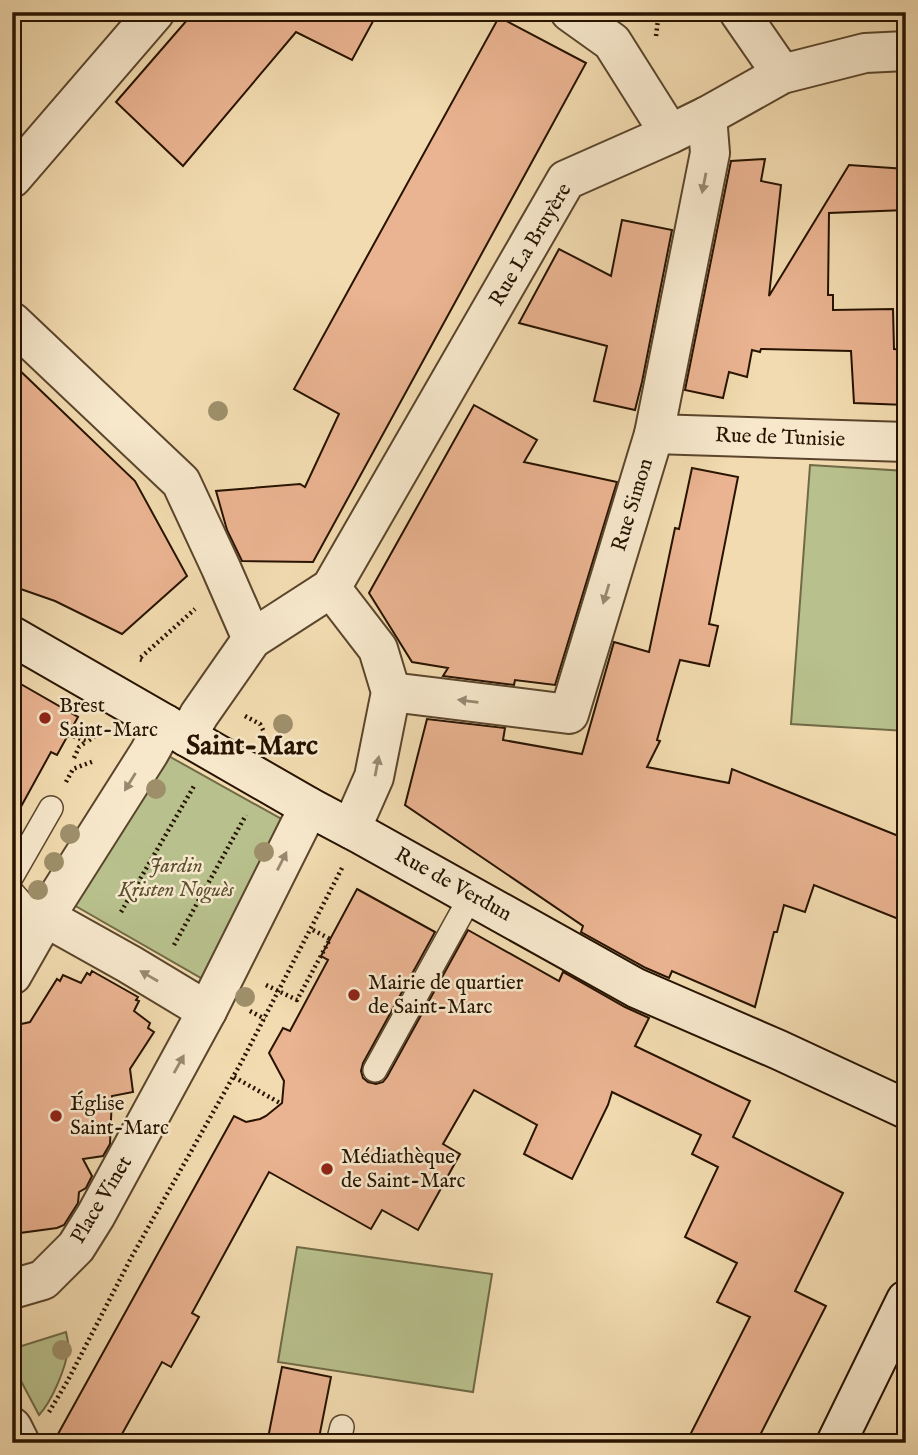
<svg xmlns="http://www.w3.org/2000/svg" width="918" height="1455" font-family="'IM FELL English',serif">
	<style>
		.green { fill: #b8c18d; stroke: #706a46; stroke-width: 2 }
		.building { fill: #eab391; stroke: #271300; stroke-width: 2 }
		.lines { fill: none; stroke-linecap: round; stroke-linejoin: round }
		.lane-casing { stroke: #5a452c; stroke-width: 26 }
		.street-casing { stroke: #5a452c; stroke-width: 42 }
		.secondary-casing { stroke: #271300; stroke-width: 42 }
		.path { stroke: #271300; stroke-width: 4.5; stroke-dasharray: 2 3.5; stroke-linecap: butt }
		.lane { stroke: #f7e8cc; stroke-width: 23 }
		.street { stroke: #f7e8cc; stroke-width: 38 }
		.secondary { stroke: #f7e8cc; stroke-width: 38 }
		.tree { fill: #9e8f6a }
		.oneway { fill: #998870 }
		.poi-dot { fill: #8f2418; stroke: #f7e8cc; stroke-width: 2.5 }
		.labels { text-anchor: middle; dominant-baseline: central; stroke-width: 5; stroke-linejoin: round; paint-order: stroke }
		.street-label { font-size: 21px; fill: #271300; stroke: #f7e8cc }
		.poi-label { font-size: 21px; fill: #271300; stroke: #f7e8cc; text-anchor: start }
		.park-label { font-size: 21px; font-style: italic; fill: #5a5031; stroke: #f7e8cc }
		.district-label { font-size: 28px; font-weight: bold; fill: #271300; stroke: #f7e8cc }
	</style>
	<rect width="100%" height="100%" fill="#f2dbb0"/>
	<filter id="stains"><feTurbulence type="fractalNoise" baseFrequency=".00286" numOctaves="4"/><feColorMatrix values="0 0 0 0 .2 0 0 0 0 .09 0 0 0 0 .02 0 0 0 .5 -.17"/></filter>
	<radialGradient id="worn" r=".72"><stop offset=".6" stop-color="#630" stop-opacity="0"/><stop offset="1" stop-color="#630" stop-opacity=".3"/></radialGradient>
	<g class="green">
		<path d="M810,465L906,471V731L791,724Z"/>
		<path d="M165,754L285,821L208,982L72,904Z"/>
		<path d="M297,1247L492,1274L473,1392L278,1362Z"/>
		<path d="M66,1332C67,1338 69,1343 68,1349C66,1368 52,1401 39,1415L12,1364V1349Z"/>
	</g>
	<g class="building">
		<path d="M194,12H378L352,60L296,32L183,166L116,102Z"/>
		<path d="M499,17L586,63L313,562L242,561L227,530L216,491L300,484L305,487L339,414L294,389Z"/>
		<path d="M765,159L761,181L781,185L769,296L849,165L906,169V210L829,213L828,295H833V310L893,309L894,349L906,350V405L854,403L851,351L761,349L760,352L752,350L747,377L729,372L723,398L685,390L731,161Z"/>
		<path d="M622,220L672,230L642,382L635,410L594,401L607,346L519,323L559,249L611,276Z"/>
		<path d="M12,363L135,481L187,576L122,634L55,601L12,586Z"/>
		<path d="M474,405L537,440L524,462L617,482L555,685L515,680L514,685L443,676L448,668L412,662L369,593Z"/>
		<path d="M692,468L738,477L709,624L718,626L709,666L680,660L657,740L660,741L647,767L729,783L732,769L906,839V922L814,885L805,912L784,905L777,932H774L755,1007L672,971L669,978L646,968L581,932L583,926L405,805L427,719L505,728L503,740L582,754L614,642L649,652L675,528L679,529Z"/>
		<path d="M12,679L78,717L57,755L51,752L12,823Z"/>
		<path d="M357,889L435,932L363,1063L361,1071L363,1078L368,1082L376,1084L383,1082L387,1077L468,930L559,981L563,972L625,1007L649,1018L635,1046L750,1101L733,1137L843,1193L795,1291L826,1306L756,1443H686L750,1317L717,1302L737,1263L685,1237L718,1167L692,1154L701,1135L612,1092L608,1105L572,1179L524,1154L537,1125L474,1090L443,1144L460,1154L418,1230L382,1210L371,1229L269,1172L192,1313L199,1317L171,1367L162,1362L117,1443H53L234,1116L246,1122L260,1119L266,1116L282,1103L284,1081L269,1053L283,1028L290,1031L328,960L321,956Z"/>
		<path d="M92,971L138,997L136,1000L139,1001L134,1011L150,1023L148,1028L154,1032L130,1069L133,1092L112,1096L110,1144L103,1156L83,1159L92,1176L86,1188L79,1192L78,1203L64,1225L57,1228L12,1234V1026L30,1022L57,979L60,981L63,975L81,983L87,973L90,975Z"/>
		<path d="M282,1367L331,1377L318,1443H267Z"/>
	</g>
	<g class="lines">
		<defs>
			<g id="lane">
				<path d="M12,876L51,808"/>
				<path d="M12,892L25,907L45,917"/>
				<path d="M375,1070L471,896"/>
				<path d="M338,1443L342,1427"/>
			</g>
			<g id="street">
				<path d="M570,12L612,42L670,134"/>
				<path d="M739,12L782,74"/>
				<path d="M12,178L155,12"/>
				<path d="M12,322L181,482L221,568L252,639"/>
				<path d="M654,434L906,442"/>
				<path d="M331,588L378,649L391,692L374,777L351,829"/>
				<path d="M391,692L569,714L654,434L710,153L707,116"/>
				<path d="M187,737L199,715L252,639L331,588L566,180L670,134L707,116L782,74L865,53L906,51"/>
				<path d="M45,917L129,964L207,1011"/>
				<path d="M12,975L45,917L149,753L165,724"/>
				<path d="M12,1289L43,1280L76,1247L96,1215L207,1011L309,807"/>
				<path d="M12,1427L20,1443"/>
			</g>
			<g id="secondary">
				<path d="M12,636L309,807L360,834L636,988L779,1050L906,1109"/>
				<path d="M836,1443L906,1300"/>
			</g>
		</defs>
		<use href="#lane" class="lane-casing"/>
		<use href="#street" class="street-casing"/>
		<use href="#secondary" class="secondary-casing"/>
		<g class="path">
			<path d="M656,36L659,12"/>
			<path d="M142,660L139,659L195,609"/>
			<path d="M245,716L260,724L264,732"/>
			<path d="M68,735L88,741L98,734"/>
			<path d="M74,758L79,747L87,741"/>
			<path d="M66,782L73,769L94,761"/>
			<path d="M121,912L194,786"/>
			<path d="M174,945L246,815"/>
			<path d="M266,985L297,1000L330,939L311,929"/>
			<path d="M250,1011L265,1019"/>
			<path d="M234,1077L280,1103"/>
			<path d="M49,1412L67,1382L131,1258L242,1061L342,868"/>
		</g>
		<use href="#lane" class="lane"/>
		<use href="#street" class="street"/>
		<use href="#secondary" class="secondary"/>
	</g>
	<g class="tree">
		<circle cx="218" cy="411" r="10"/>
		<circle cx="283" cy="724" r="10"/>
		<circle cx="156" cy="789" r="10"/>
		<circle cx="70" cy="834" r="10"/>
		<circle cx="264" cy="852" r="10"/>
		<circle cx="54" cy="862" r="10"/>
		<circle cx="38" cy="890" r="10"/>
		<circle cx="245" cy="997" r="10"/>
		<circle cx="62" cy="1350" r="10"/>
	</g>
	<defs><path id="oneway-solid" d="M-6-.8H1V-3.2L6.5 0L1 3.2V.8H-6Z" transform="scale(1.75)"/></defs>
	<g class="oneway">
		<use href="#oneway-solid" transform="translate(704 183) rotate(101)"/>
		<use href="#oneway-solid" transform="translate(606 594) rotate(107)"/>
		<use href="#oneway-solid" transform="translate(468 701) rotate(-173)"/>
		<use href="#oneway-solid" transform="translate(377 766) rotate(-79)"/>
		<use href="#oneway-solid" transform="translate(130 782) rotate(122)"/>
		<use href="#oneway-solid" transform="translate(282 861) rotate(-63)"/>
		<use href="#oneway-solid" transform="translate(149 976) rotate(-150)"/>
		<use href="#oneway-solid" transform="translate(179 1064) rotate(-61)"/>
	</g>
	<g class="poi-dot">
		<circle cx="45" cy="718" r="7"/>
		<circle cx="354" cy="995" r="7"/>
		<circle cx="56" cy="1116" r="7"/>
		<circle cx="327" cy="1169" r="7"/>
	</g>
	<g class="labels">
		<g class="street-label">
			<text transform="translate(531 245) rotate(-59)">Rue La Bruyère</text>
			<text transform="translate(780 438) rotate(2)">Rue de Tunisie</text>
			<text transform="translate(633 505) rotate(-73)">Rue Simon</text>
			<text transform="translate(453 885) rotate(29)">Rue de Verdun</text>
			<text transform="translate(102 1200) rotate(-59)">Place Vinet</text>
		</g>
		<g class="poi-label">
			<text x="59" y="706">Brest<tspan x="59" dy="24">Saint-Marc</tspan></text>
			<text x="368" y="983">Mairie de quartier<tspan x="368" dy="24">de Saint-Marc</tspan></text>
			<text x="70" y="1104">Église<tspan x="70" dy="24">Saint-Marc</tspan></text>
			<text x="341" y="1157">Médiathèque<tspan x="341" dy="24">de Saint-Marc</tspan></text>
		</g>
		<g class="park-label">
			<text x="176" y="866">Jardin<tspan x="176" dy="24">Kristen Noguès</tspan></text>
		</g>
		<g class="district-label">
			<text x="252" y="746">Saint-Marc</text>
		</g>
	</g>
	<rect width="918" height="1455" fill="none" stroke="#f2dbb0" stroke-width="42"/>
	<rect x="14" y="14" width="890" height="1427" fill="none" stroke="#271300" stroke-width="3.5"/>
	<rect x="21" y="21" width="876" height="1413" fill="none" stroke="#271300" stroke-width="2"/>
	<rect width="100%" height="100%" filter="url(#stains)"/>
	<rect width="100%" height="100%" fill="url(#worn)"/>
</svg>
